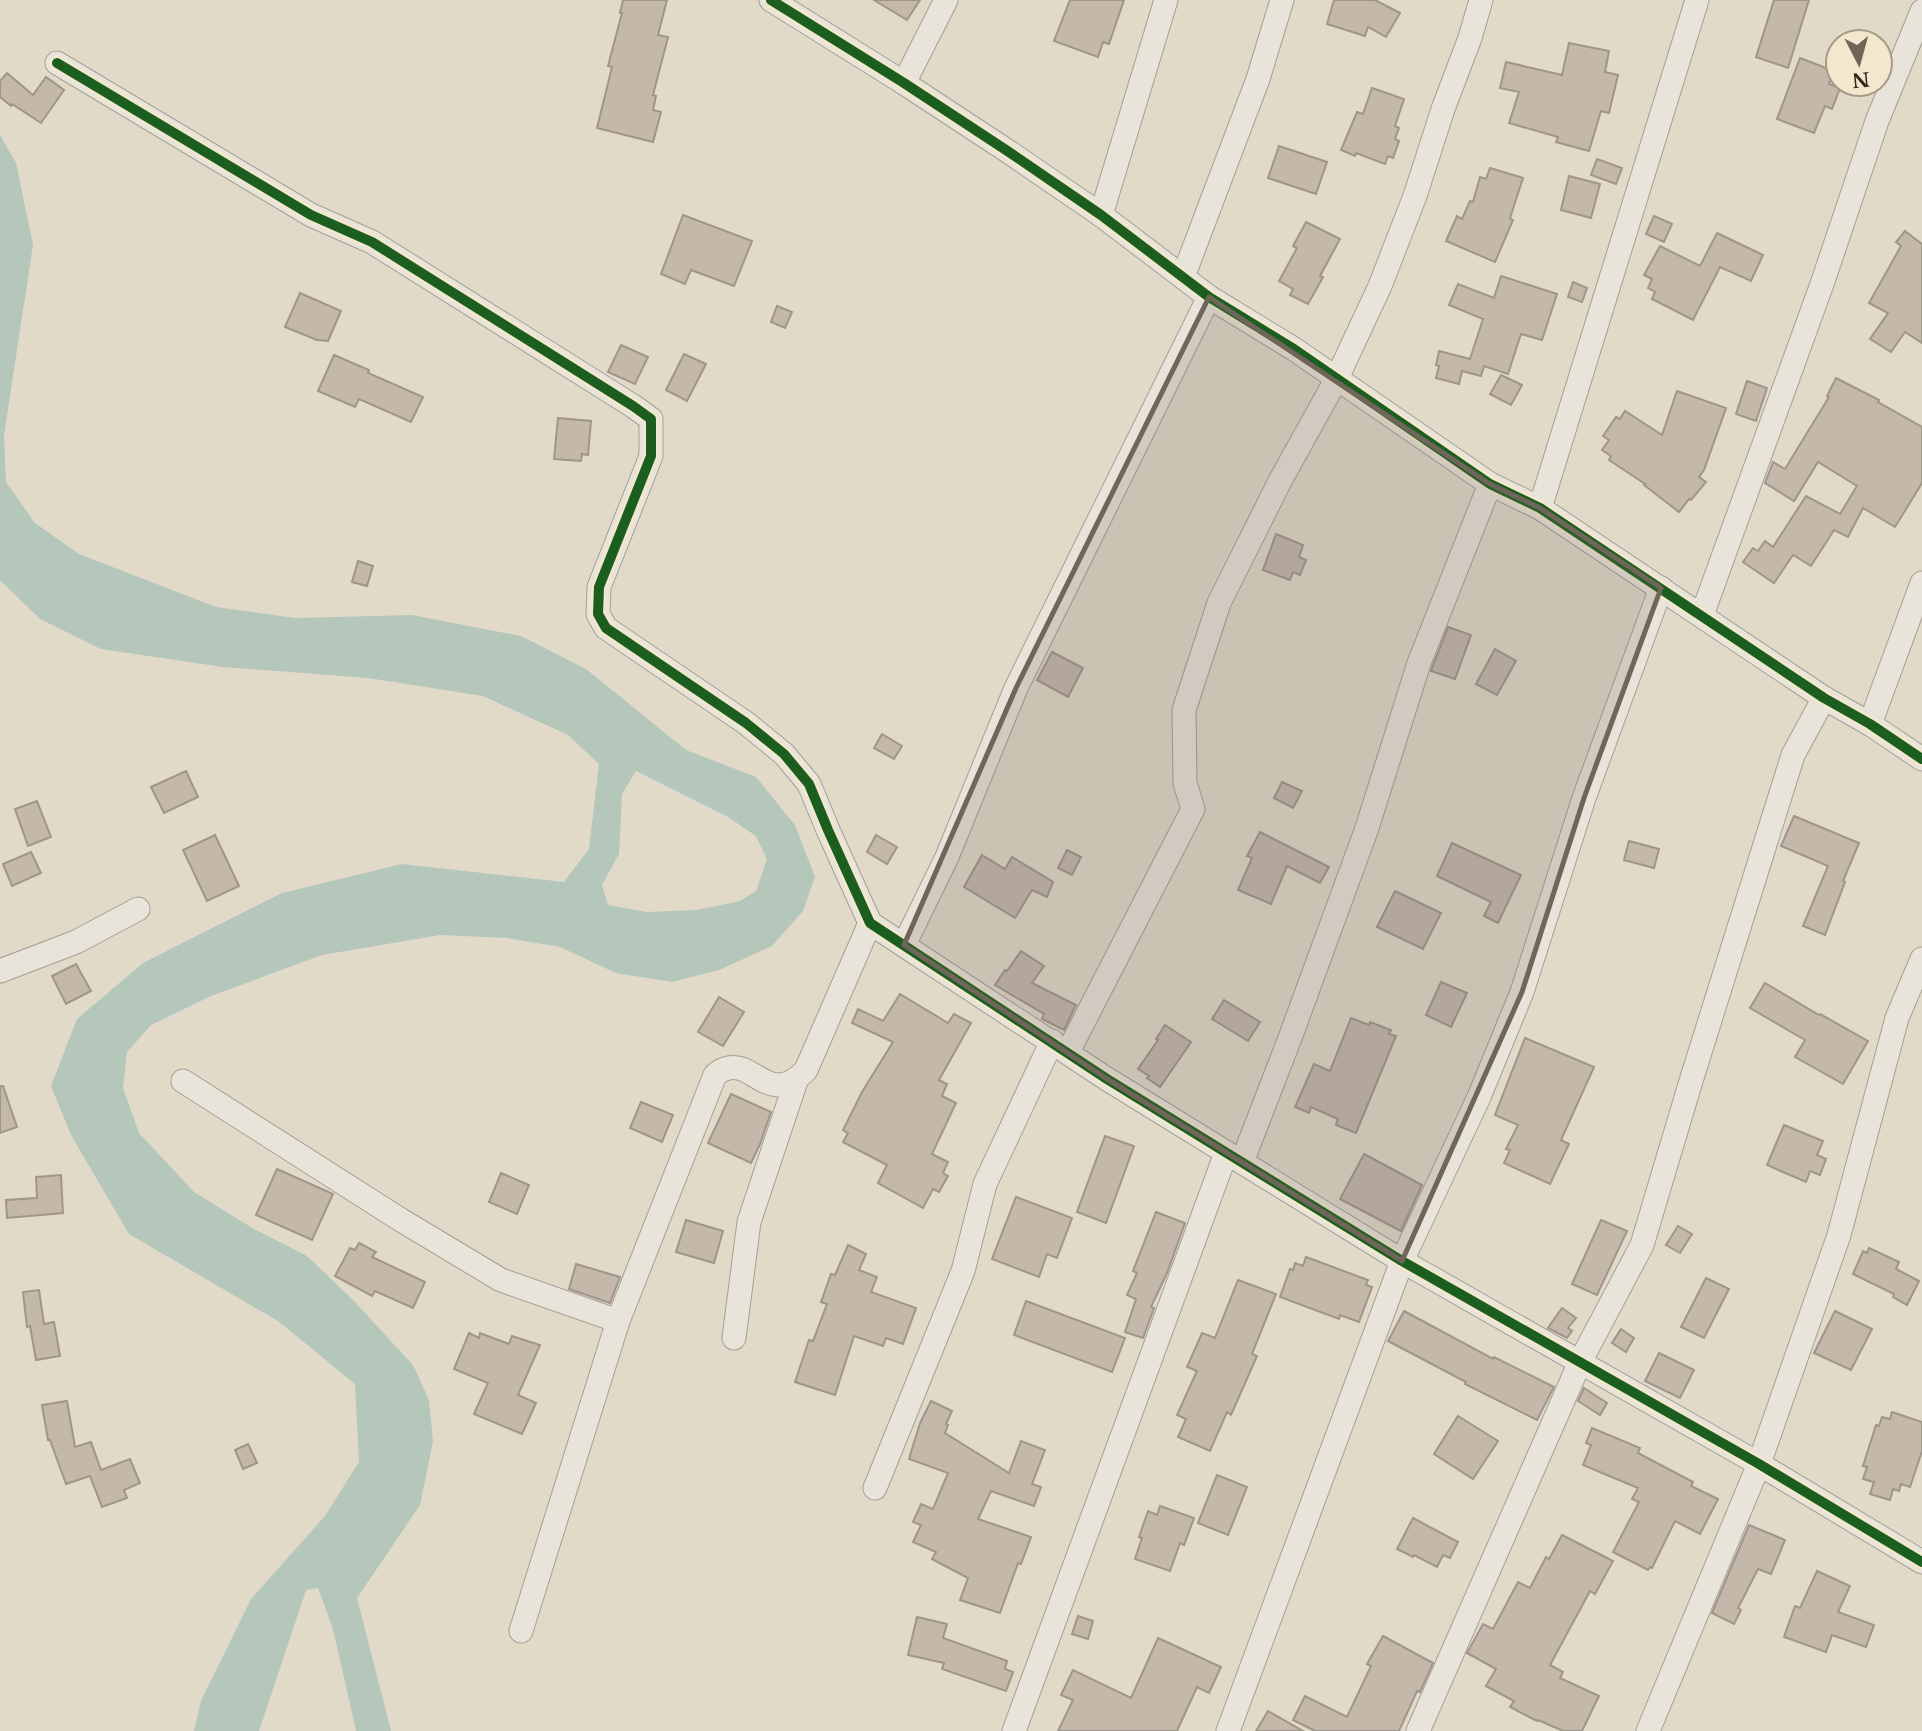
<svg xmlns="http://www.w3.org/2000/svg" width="1922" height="1731" font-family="'Libre Baskerville',serif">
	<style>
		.water { fill: #b5c6bb; fill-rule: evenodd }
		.building { fill: #c4b8aa; stroke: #a09589; stroke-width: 2 }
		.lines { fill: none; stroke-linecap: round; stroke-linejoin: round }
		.minor-casing { stroke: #a59e93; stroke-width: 25 }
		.minor { stroke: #e9e4da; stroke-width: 23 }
		.cycleway-casing { stroke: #f3e8ce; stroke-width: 15 }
		.cycleway { stroke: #1b5e20; stroke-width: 10 }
		.marked { fill: #6f6659; fill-opacity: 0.2; stroke: #6f6659; stroke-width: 5; stroke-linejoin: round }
	</style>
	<rect width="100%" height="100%" fill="#e1dac9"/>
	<path class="water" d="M0,135L16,163L33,245L4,435L6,482L35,523L79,554L216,607L295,618L412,615L521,636L586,669L686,750L756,777L795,825L815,877L803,911L772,946L719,970L672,982L616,973L560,947L507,938L440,935L322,955L211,996L151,1025L127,1052L123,1088L139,1133L194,1192L254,1229L307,1256L353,1300L413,1365L429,1400L433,1441L420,1505L357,1598L391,1731H356L333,1629L318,1588L306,1590L259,1731H194L201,1701L251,1599L325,1516L359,1462L355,1384L278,1321L129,1234L71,1135L51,1086L77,1019L143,963L282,893L402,864L564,882L589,849L599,764L568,735L483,696L368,678L223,667L101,649L40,619L0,580ZM636,771L728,817L756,836L767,859L756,891L740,901L697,910L646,912L608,905L602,885L619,854L622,794Z"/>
	<g class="building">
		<path d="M623,0H667L658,35L668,37L653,95L656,96L653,110L661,112L653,142L597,128L612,67L608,66L622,13H620Z"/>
		<path d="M874,0H920L907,20Z"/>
		<path d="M1070,0H1124L1109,44L1103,42L1098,57L1054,41Z"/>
		<path d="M1334,0H1375L1400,13L1386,37L1368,27L1365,36L1327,24Z"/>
		<path d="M1774,0H1809L1788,68L1756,57Z"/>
		<path d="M1569,43L1609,51L1605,72L1618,75L1609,113L1601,111L1589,151L1556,142L1558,137L1509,123L1519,92L1500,88L1506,62L1562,75Z"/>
		<path d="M1800,58L1834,71L1829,84L1840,88L1832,109L1825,106L1814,133L1777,119Z"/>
		<path d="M7,73L33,95L46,77L64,90L41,123L12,104L11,106L0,97V81Z"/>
		<path d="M1372,88L1404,99L1395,126L1399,128L1395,139L1399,141L1393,158L1388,156L1385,164L1356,153L1355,156L1341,150L1357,112L1363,114Z"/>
		<path d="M1279,146L1327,162L1316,194L1268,178Z"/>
		<path d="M1597,159L1622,168L1616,184L1591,175Z"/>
		<path d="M1490,168L1523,178L1510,218L1513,220L1495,262L1446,241L1457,216L1462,219L1470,201L1473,202L1480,177L1486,179Z"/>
		<path d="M1569,176L1600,184L1591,218L1561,210Z"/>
		<path d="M683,215L752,241L734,286L691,270L685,284L661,274Z"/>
		<path d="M1654,216L1672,224L1664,242L1646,234Z"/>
		<path d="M1306,222L1340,239L1320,276L1323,277L1308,304L1290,295L1293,289L1279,281L1297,248L1293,246Z"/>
		<path d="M1905,231L1922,244V343L1905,332L1891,352L1870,339L1888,313L1869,303L1901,246L1896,242Z"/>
		<path d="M1717,233L1763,255L1751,281L1720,267L1693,320L1652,299L1655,292L1648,288L1652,279L1644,275L1660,246L1700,266Z"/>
		<path d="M1501,276L1557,294L1542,340L1521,334L1508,374L1484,366L1481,376L1462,371L1459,384L1436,378L1439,366L1436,365L1439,351L1470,359L1483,319L1449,305L1458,284L1494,298Z"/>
		<path d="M1573,282L1587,288L1582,302L1568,297Z"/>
		<path d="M300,293L341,311L328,341L317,340L285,327Z"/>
		<path d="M777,306L792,312L785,328L771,322Z"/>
		<path d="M621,345L648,357L635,384L608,372Z"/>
		<path d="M684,354L706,364L687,401L666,390Z"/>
		<path d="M334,355L369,370L368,373L423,397L411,422L359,399L355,407L318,391Z"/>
		<path d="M1501,375L1522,385L1511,405L1490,394Z"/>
		<path d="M1836,378L1879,400L1878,402L1922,427V483L1895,527L1863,508L1848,537L1834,530L1811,566L1793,555L1774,583L1743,562L1753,548L1758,551L1765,541L1773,547L1806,496L1840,514L1857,486L1818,462L1794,501L1765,483L1773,462L1785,469L1829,397L1827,396Z"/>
		<path d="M1747,381L1767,388L1756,421L1736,414Z"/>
		<path d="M1677,391L1726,408L1704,470L1699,477L1706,482L1691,500L1689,499L1679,512L1644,485L1645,484L1609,460L1611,456L1602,450L1609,440L1603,436L1616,417L1620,419L1625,411L1662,435Z"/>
		<path d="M558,418L591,421L588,455L582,454L581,461L554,459Z"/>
		<path d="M1276,534L1303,545L1299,557L1306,560L1300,575L1293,572L1290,580L1263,570Z"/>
		<path d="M358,561L373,566L367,586L352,582Z"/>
		<path d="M1448,627L1471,635L1455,679L1431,671Z"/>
		<path d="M1495,649L1516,661L1497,695L1476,684Z"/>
		<path d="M1052,652L1083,668L1068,697L1037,680Z"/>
		<path d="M882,734L902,746L894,759L874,748Z"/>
		<path d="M186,771L198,797L164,813L151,787Z"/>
		<path d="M1282,782L1302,791L1293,808L1274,798Z"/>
		<path d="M37,801L51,837L28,846L15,809Z"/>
		<path d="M1794,816L1859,843L1843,881L1845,882L1825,935L1803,926L1828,866L1781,846Z"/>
		<path d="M1260,832L1329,867L1320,883L1287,866L1271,904L1238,890L1252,858L1247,856Z"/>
		<path d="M215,835L239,886L207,901L183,850Z"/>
		<path d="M876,835L897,847L887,864L867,852Z"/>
		<path d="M1629,841L1659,849L1654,868L1624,860Z"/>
		<path d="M1452,843L1521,875L1498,923L1484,916L1491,902L1437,876Z"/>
		<path d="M1067,850L1081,857L1072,875L1058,868Z"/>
		<path d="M31,852L41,873L12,886L3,864Z"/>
		<path d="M982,855L1005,869L1012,857L1053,882L1047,897L1032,890L1015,918L964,887Z"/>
		<path d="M1395,891L1441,913L1423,949L1377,927Z"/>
		<path d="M1021,951L1044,966L1032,983L1076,1005L1064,1030L1042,1019L1044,1014L995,985L1005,970L1007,971Z"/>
		<path d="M76,964L91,991L66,1004L52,976Z"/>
		<path d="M1441,982L1467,993L1451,1027L1426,1015Z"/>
		<path d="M1765,983L1819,1015L1820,1014L1868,1041L1843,1084L1795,1057L1805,1040L1750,1008Z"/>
		<path d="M900,994L948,1023L954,1014L971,1023L939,1080L947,1084L942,1096L956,1103L932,1154L948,1162L943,1173L948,1176L939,1192L933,1189L923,1208L878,1183L887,1165L843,1142L848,1133L843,1130L862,1092L893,1042L852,1023L858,1009L883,1021Z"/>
		<path d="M719,997L744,1012L723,1046L698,1032Z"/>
		<path d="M1224,1000L1260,1022L1248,1041L1212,1019Z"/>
		<path d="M1351,1018L1369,1025L1370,1022L1391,1030L1389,1034L1396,1036L1356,1133L1336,1125L1338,1119L1311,1107L1309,1113L1295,1107L1314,1064L1330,1071Z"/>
		<path d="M1165,1025L1191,1042L1160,1087L1147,1078L1149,1076L1138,1069L1158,1040L1156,1039Z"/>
		<path d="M1525,1038L1594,1067L1561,1140L1569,1144L1550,1184L1504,1163L1510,1150L1506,1149L1518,1125L1495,1115Z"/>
		<path d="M0,1086H3L17,1127L0,1133Z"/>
		<path d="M731,1094L771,1112L760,1144L751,1163L708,1143Z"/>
		<path d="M641,1102L673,1115L662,1142L630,1128Z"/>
		<path d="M1784,1125L1823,1141L1817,1155L1826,1159L1820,1175L1810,1171L1806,1182L1767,1165Z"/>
		<path d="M1105,1136L1134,1146L1106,1223L1077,1212Z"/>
		<path d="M1364,1154L1422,1185L1401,1231L1340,1199Z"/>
		<path d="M277,1169L333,1194L312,1240L256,1215Z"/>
		<path d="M501,1173L529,1185L517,1214L489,1202Z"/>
		<path d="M61,1175L63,1213L7,1218L6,1200L37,1198L36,1177Z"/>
		<path d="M1016,1197L1072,1218L1057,1258L1047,1254L1039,1277L992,1259Z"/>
		<path d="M1156,1212L1185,1223L1167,1273L1151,1307L1154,1308L1143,1338L1125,1332L1136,1299L1127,1295L1137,1273L1133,1271Z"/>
		<path d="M686,1220L723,1231L714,1263L676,1252Z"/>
		<path d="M1601,1220L1627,1231L1597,1295L1572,1284Z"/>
		<path d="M1678,1226L1692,1234L1680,1253L1666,1245Z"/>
		<path d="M359,1243L376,1252L372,1257L425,1282L413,1308L375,1291L372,1296L335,1276L350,1248L355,1250Z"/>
		<path d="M848,1245L866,1254L859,1270L877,1277L871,1292L916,1308L903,1344L886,1338L883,1346L854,1336L835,1395L795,1382L809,1340L813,1341L827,1304L821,1302L831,1274L835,1275Z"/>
		<path d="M1869,1248L1899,1262L1896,1269L1919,1281L1907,1305L1893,1297L1894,1294L1853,1274L1863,1251L1867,1253Z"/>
		<path d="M1306,1257L1368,1280L1366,1285L1372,1287L1359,1322L1340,1315L1339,1319L1280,1297L1290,1269L1293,1270L1295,1263L1303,1266Z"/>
		<path d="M576,1264L620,1277L610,1303L569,1289Z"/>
		<path d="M1706,1278L1729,1289L1704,1338L1681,1327Z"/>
		<path d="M1238,1280L1276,1294L1252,1354L1257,1356L1231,1415L1227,1412L1210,1451L1178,1437L1186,1419L1177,1415L1197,1371L1187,1367L1202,1333L1215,1338Z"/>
		<path d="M39,1290L44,1324L54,1322L60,1356L36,1360L30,1326L27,1327L23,1292Z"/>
		<path d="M1026,1301L1125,1338L1112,1372L1014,1335Z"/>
		<path d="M1562,1308L1576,1318L1568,1328L1572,1331L1567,1338L1548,1328Z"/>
		<path d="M1404,1311L1493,1359L1494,1357L1554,1387L1537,1420L1465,1384L1466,1382L1388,1341Z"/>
		<path d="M1835,1311L1872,1329L1851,1370L1814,1353Z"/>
		<path d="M1621,1329L1634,1338L1626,1352L1612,1343Z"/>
		<path d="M469,1333L479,1338L480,1333L509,1344L512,1336L540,1345L518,1395L536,1403L522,1434L474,1414L488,1383L454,1369Z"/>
		<path d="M1659,1353L1694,1370L1680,1398L1645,1381Z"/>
		<path d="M1584,1388L1607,1403L1600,1415L1578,1401Z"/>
		<path d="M67,1401L75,1447L91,1442L101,1470L130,1459L140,1483L124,1490L127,1498L102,1507L90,1476L66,1484L50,1440H48L42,1405Z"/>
		<path d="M931,1401L952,1411L946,1424L948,1425L945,1433L1009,1473L1021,1441L1045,1450L1032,1484L1041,1487L1034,1506L991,1491L978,1519L1031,1537L1021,1564L1018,1563L1000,1613L960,1600L968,1578L932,1559L936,1552L913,1542L921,1525L913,1522L921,1504L933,1509L948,1473L909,1459L920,1423Z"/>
		<path d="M1892,1412L1922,1422V1451L1910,1487L1901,1484L1899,1491L1893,1489L1890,1500L1870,1494L1874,1482L1863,1479L1867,1467L1863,1466L1876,1425L1879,1426L1882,1417L1890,1419Z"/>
		<path d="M1458,1416L1498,1441L1473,1479L1434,1454Z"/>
		<path d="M1592,1428L1640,1448L1638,1453L1693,1482L1691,1486L1718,1499L1700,1534L1675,1521L1652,1568L1650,1567L1648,1570L1613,1552L1639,1502L1632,1499L1638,1488L1583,1465L1591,1445L1586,1443Z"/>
		<path d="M248,1444L257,1463L243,1469L235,1450Z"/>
		<path d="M1217,1475L1247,1487L1228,1535L1198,1523Z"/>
		<path d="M1160,1506L1194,1518L1184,1545L1180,1543L1170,1571L1135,1559L1142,1538L1139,1537L1148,1511L1157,1515Z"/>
		<path d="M1413,1518L1458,1542L1450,1558L1443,1555L1437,1567L1414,1555L1413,1557L1397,1549Z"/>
		<path d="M1749,1525L1785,1540L1771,1574L1758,1569L1738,1608L1741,1610L1734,1624L1712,1613Z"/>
		<path d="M1562,1535L1613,1561L1595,1594L1590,1591L1550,1665L1563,1672L1560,1678L1599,1696L1582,1731H1563L1538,1720L1537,1721L1510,1707L1514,1701L1486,1686L1496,1669L1467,1653L1483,1624L1493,1629L1518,1582L1530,1588L1546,1557L1549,1559Z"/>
		<path d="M1817,1571L1850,1586L1838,1612L1874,1625L1866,1647L1832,1635L1826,1652L1784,1637L1795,1606L1800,1608Z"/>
		<path d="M1078,1616L1093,1621L1088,1639L1072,1634Z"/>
		<path d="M917,1617L947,1624L943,1638L1007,1661L1005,1669L1013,1672L1006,1691L942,1669L944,1663L908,1655Z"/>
		<path d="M1383,1636L1433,1663L1420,1692L1417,1691L1399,1731H1315L1293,1720L1305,1696L1347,1717L1371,1666L1367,1664Z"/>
		<path d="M1158,1638L1221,1667L1209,1693L1197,1687L1177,1731H1058L1073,1700L1061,1695L1073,1670L1131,1698Z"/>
		<path d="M1268,1711L1303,1731H1256Z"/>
	</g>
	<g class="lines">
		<defs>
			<g id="minor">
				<path d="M771,0L904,83L1009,152L1101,215L1209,297L1294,349L1490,484L1540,508L1824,698L1870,724L1922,759"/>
				<path d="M57,63L311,215L372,242L633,406L651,419V456L599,587L598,614L606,628L746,723L784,754L809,784L828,830L870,923L1107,1079L1402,1261L1759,1464L1922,1562"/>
				<path d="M904,83L946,0"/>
				<path d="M1101,215L1166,0"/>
				<path d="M1183,277L1258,79L1282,0"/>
				<path d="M1540,508L1697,0"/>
				<path d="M1702,615L1822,284L1877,121L1922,11"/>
				<path d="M1870,724L1922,583"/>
				<path d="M904,945L947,857L1016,688L1209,297"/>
				<path d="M0,971L76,942L138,909"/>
				<path d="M1068,1052L1193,809L1185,783L1184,710L1219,603L1280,481L1337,378L1380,286L1415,196L1443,109L1470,38L1481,0"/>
				<path d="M183,1081L401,1220L501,1280L618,1321L715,1075C718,1073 721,1070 725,1069C753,1058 769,1109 806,1070L870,923"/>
				<path d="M1242,1162L1290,1038L1367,828L1419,663L1490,484"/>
				<path d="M734,1338L749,1222L796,1081"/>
				<path d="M875,1488L963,1271L985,1184L1052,1041"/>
				<path d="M521,1631L618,1321"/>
				<path d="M1014,1731L1226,1153"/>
				<path d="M1228,1731L1402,1261L1479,1097L1522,992L1584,798L1661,588"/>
				<path d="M1418,1731L1580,1362L1642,1245L1691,1081L1793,755L1824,698"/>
				<path d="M1648,1731L1759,1464L1839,1235L1897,1018L1922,959"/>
			</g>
		</defs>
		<use href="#minor" class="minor-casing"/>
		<use href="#minor" class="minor"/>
		<defs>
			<g id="cycleway">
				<path d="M771,0L904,83L1009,152L1101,215L1209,297L1294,349L1490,484L1540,508L1824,698L1870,724L1922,759"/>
				<path d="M57,63L311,215L372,242L633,406L651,419V456L599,587L598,614L606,628L746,723L784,754L809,784L828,830L870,923L1107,1079L1402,1261L1759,1464L1922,1562"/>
			</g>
		</defs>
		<use href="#cycleway" class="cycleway-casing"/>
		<use href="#cycleway" class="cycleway"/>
	</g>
	<path class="marked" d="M1209,297L1490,484L1540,508L1661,588L1584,798L1522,992L1402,1261L1107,1079L904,945L1016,688Z"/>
	<g transform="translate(1859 63) rotate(174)"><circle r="33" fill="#f3e8ce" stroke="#a69b87" stroke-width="2"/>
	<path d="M0-5L12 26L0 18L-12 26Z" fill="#6f6659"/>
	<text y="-10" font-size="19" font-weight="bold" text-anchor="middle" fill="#32271c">N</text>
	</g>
</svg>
